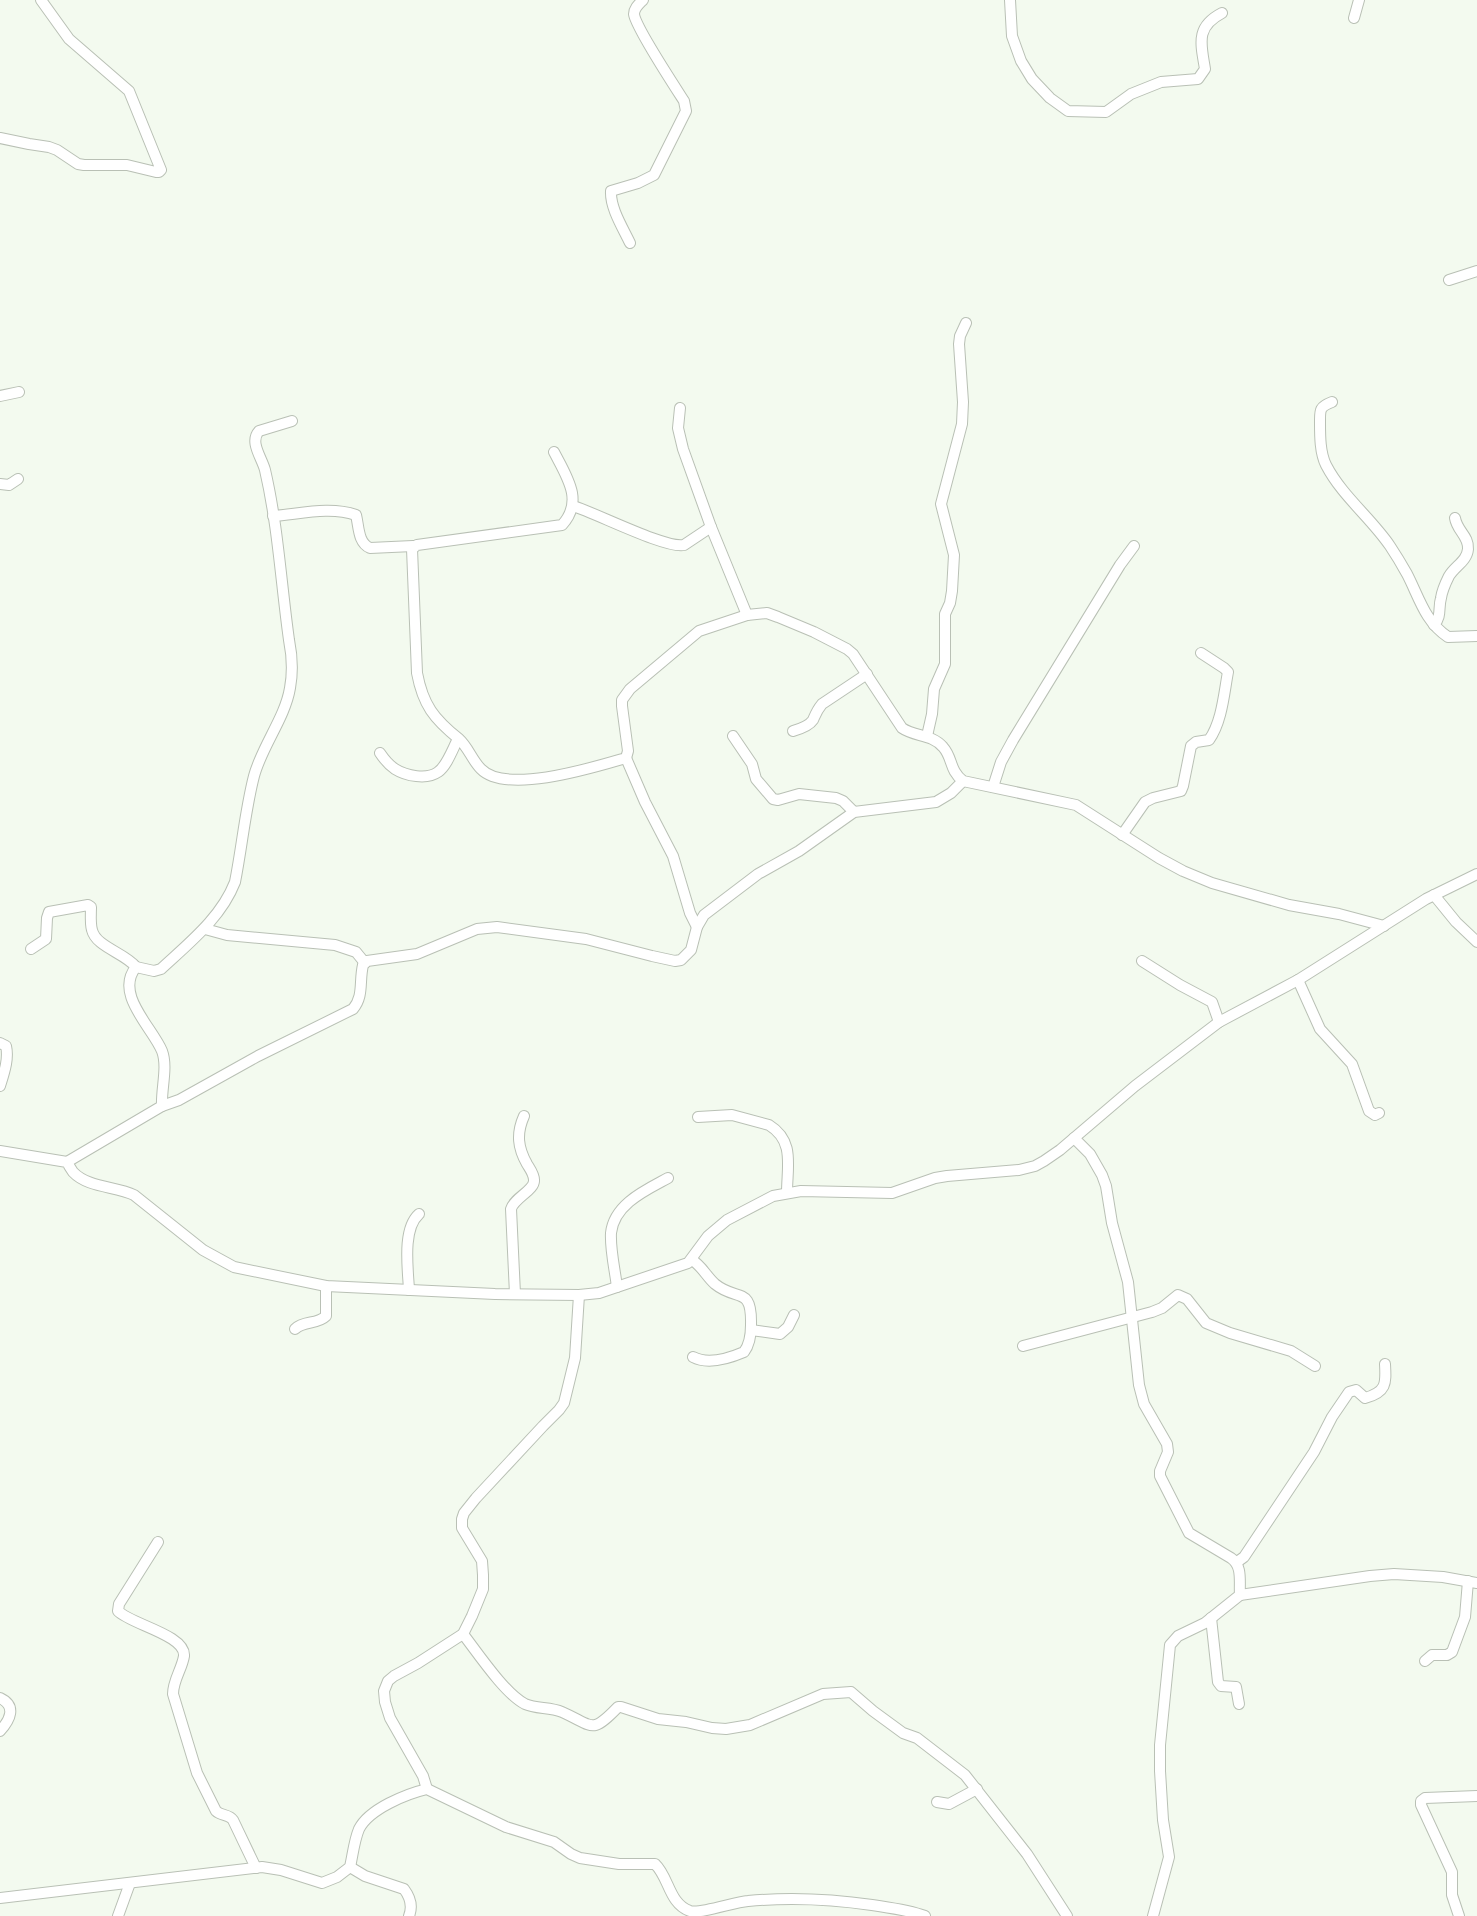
<svg xmlns="http://www.w3.org/2000/svg" width="1477" height="1916" font-family="'Archivo Narrow',sans-serif">
	<style>
		.lines { fill: none; stroke-linecap: round; stroke-linejoin: round }
		.minor-casing { stroke: #b9c0b5; stroke-width: 12 }
		.minor { stroke: #fff; stroke-width: 10 }
	</style>
	<rect width="100%" height="100%" fill="#f3faef"/>
	<g class="lines">
		<defs>
			<g id="minor">
				<path d="M1010,0L1012,36L1021,61L1032,79L1050,98L1068,111L1106,112L1131,94L1161,82L1198,79L1205,69C1201,44 1195,27 1222,13"/>
				<path d="M1354,18L1359,0"/>
				<path d="M0,138L29,144L49,147L57,150L78,164L84,165H127L156,172H159L161,170L129,91L69,39L41,0"/>
				<path d="M630,243C623,228 610,208 611,191L638,183L654,175L686,111L684,101C675,87 635,26 634,14C634,8 639,4 643,0"/>
				<path d="M1449,280L1477,271"/>
				<path d="M0,396L19,392"/>
				<path d="M1332,402C1319,407 1320,410 1320,423C1320,436 1320,453 1326,465C1342,496 1371,518 1390,546C1396,555 1402,565 1407,574C1419,597 1425,622 1448,637L1477,636"/>
				<path d="M680,408L678,428L683,449L711,527L747,615"/>
				<path d="M554,452C567,477 584,501 562,525L417,545L412,549L417,673C423,705 434,719 459,739C468,747 472,760 481,769C506,795 595,767 626,758L628,751L622,706V700L630,689L699,631L747,615L767,613L778,617L814,632L847,649L853,654L902,728C915,737 932,734 943,747C953,758 949,770 963,781L1076,805L1159,858L1183,871L1212,883L1289,905L1339,914L1384,926"/>
				<path d="M0,484L9,485L18,479"/>
				<path d="M573,506C596,513 666,549 684,545L711,527"/>
				<path d="M273,516C300,514 330,506 356,515C359,527 358,543 370,548L413,546"/>
				<path d="M1434,625C1442,616 1438,608 1441,598C1442,591 1446,582 1449,576C1455,566 1467,561 1468,549C1469,536 1457,531 1455,518"/>
				<path d="M793,731C800,729 809,726 813,720C816,713 817,710 822,704L867,674"/>
				<path d="M733,736L752,764L756,779L773,799L778,800L799,794L836,798L843,801L854,812"/>
				<path d="M927,736L932,714L934,689L945,664V614L950,603L952,591L954,555L941,504L962,424L963,402L959,344L960,336L966,323"/>
				<path d="M380,753C384,759 389,765 395,769C406,776 427,780 438,772C447,766 453,748 458,739"/>
				<path d="M626,758L645,802L673,856L690,913L697,927"/>
				<path d="M993,787L1001,762L1013,740L1120,565L1134,546"/>
				<path d="M1122,835L1145,802L1153,798L1181,791L1183,786L1191,746L1196,742L1209,740C1222,722 1224,693 1228,672L1224,668L1201,653"/>
				<path d="M1434,895L1456,922L1477,942"/>
				<path d="M205,929L227,935L335,945L356,952L365,963"/>
				<path d="M31,949L46,939L47,918L49,912L88,905L91,907C91,914 90,923 92,930C96,947 125,953 136,967"/>
				<path d="M1142,961L1180,985L1212,1002L1219,1022"/>
				<path d="M1298,980L1320,1029L1352,1064L1369,1111L1375,1115L1379,1113"/>
				<path d="M0,1043L6,1046C9,1059 4,1073 0,1086"/>
				<path d="M162,1106L179,1100L258,1056L353,1009C364,996 359,981 363,965L367,961L417,954L477,929L497,927L586,939L652,956L675,961L681,960L691,950L697,927L704,915L758,874L799,851L854,812L936,802L951,793L963,781"/>
				<path d="M698,1117L732,1115L769,1125C795,1141 787,1166 787,1193"/>
				<path d="M1074,1138L1090,1154L1102,1175L1106,1186L1112,1223L1128,1282L1139,1385L1144,1404L1167,1444L1168,1452L1160,1471V1476L1189,1533L1231,1558C1243,1566 1239,1582 1240,1595L1205,1623L1178,1636L1170,1645L1160,1745V1771L1163,1820L1169,1857L1153,1916"/>
				<path d="M0,1151L67,1162C69,1166 71,1169 73,1172C88,1188 116,1186 134,1195L203,1250L234,1267L326,1286L495,1294L579,1295L599,1293L688,1263L708,1236L727,1220L773,1196L801,1191L892,1193L935,1178L947,1176L1019,1170L1035,1166L1044,1161L1060,1150L1135,1086L1219,1022L1298,980L1426,899L1477,874"/>
				<path d="M67,1162L162,1106C161,1089 168,1067 162,1051C152,1027 114,994 136,967L154,971L161,969C189,943 221,918 235,882C242,847 245,811 254,776C262,746 285,718 290,688C293,672 292,655 289,640C281,583 278,526 265,470C262,458 249,442 259,431L292,421"/>
				<path d="M692,1260C702,1266 706,1276 715,1284C737,1302 752,1285 751,1325C751,1335 750,1344 744,1352C730,1358 708,1365 693,1357"/>
				<path d="M617,1287C615,1270 610,1250 611,1233C614,1204 646,1190 668,1178"/>
				<path d="M409,1290C408,1269 402,1229 419,1214"/>
				<path d="M515,1294L511,1209C514,1198 535,1190 534,1180C534,1174 530,1169 527,1164C518,1148 516,1134 524,1116"/>
				<path d="M295,1329C304,1320 317,1325 326,1316V1286"/>
				<path d="M751,1330L780,1334L788,1327L794,1315"/>
				<path d="M1023,1346L1152,1312L1162,1308L1178,1295L1187,1299L1206,1323L1230,1333L1291,1351L1315,1366"/>
				<path d="M158,1542L119,1604L118,1611C130,1624 186,1635 184,1656C182,1669 173,1680 173,1694L197,1773L216,1811C221,1816 229,1814 233,1820L256,1868"/>
				<path d="M1237,1562L1244,1557L1314,1452L1332,1417L1349,1392L1356,1390L1365,1398C1387,1392 1386,1383 1385,1364"/>
				<path d="M1240,1595L1370,1576L1394,1574L1443,1577L1477,1583"/>
				<path d="M1211,1618L1218,1682L1221,1686L1236,1687L1239,1704"/>
				<path d="M463,1634C477,1652 505,1694 525,1704C536,1709 550,1707 562,1712C594,1726 591,1735 618,1707H621L658,1719L686,1722L712,1728L726,1729L750,1725L823,1694L851,1692L873,1711L903,1733L917,1738L965,1775L1027,1854L1067,1916"/>
				<path d="M1425,1661L1432,1655H1447L1452,1652L1465,1617L1468,1581"/>
				<path d="M0,1698C17,1706 10,1720 0,1731"/>
				<path d="M427,1789L423,1776L390,1718L385,1702L384,1691L388,1681L394,1676L418,1663L463,1634L472,1616L483,1589V1575L482,1561L462,1528V1519L464,1513L476,1498L543,1426L559,1410L564,1403L575,1358L579,1295"/>
				<path d="M937,1802L949,1804L977,1789"/>
				<path d="M350,1867L365,1876L404,1889C410,1897 413,1906 409,1916"/>
				<path d="M0,1898L262,1867L281,1870L322,1883L337,1877L350,1867C353,1854 354,1841 359,1829C369,1809 406,1794 427,1789L506,1827L554,1842L571,1854L580,1858L619,1864H655C669,1877 669,1904 690,1911C701,1914 734,1902 748,1901C790,1897 831,1899 872,1905C891,1908 908,1910 925,1916"/>
				<path d="M118,1916L130,1883"/>
				<path d="M1459,1916L1452,1895V1872L1421,1805V1801L1425,1798L1477,1796"/>
			</g>
		</defs>
		<use href="#minor" class="minor-casing"/>
		<use href="#minor" class="minor"/>
	</g>
</svg>
